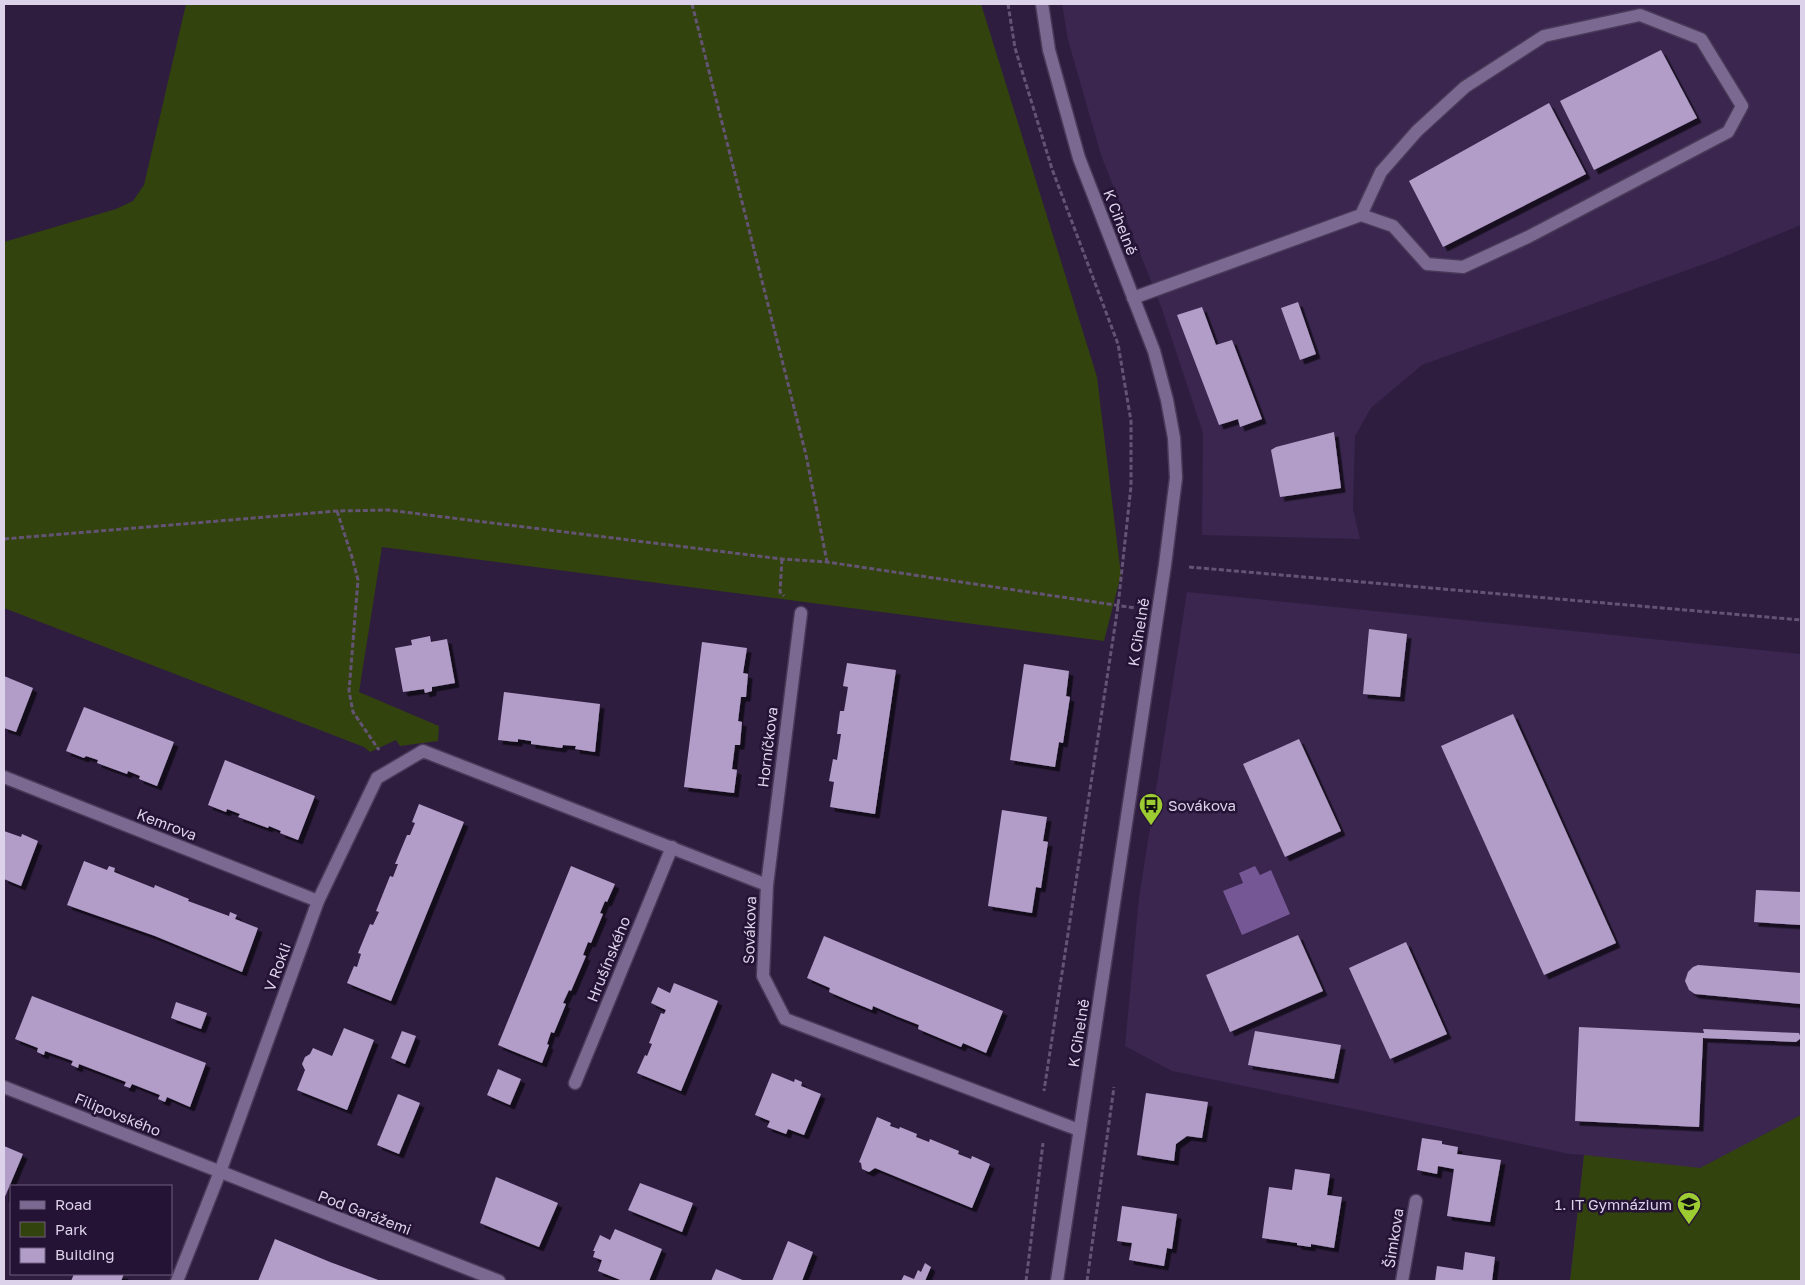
<svg xmlns="http://www.w3.org/2000/svg" width="1805" height="1285" font-family="'Golos Text',sans-serif">
	<style>
		.built { fill: #3a264e }
		.green { fill: #32430d }
		.water { fill: #765796 }
		.building { fill: #b29dc9; filter: url(#shadow) }
		.lines { fill: none; stroke-linecap: round; stroke-linejoin: round }
		.minor-casing { stroke: #4a3a59; stroke-width: 15 }
		.path { stroke: #645474; stroke-width: 3; stroke-dasharray: 5 2.5; stroke-linecap: butt }
		.minor { stroke: #7c6992; stroke-width: 12 }
		.labels { text-anchor: middle; dominant-baseline: central; stroke-width: 5; stroke-linejoin: round; paint-order: stroke }
		.street-label { font-size: 15px; fill: #dcd2e9; stroke: #251336 }
		.poi-label { font-size: 15px; fill: #dcd2e9; stroke: #251336; text-anchor: start }
	</style>
	<defs>
		<filter id="shadow"><feDropShadow dx="4.5" dy="4.5" stdDeviation="0" flood-color="#0009"/></filter>
	</defs>
	<rect width="100%" height="100%" fill="#2f1d40"/>
	<g class="built">
		<path d="M1062,4H1801V225L1718,259L1422,365L1371,408L1355,436L1353,509L1360,539L1202,535L1203,433L1162,309L1101,155L1068,40Z"/>
		<path d="M1187,592L1801,654V1281H1570L1584,1155L1570,1154L1172,1071L1125,1046L1139,898Z"/>
	</g>
	<g class="green">
		<path d="M186,4H981L1097,377L1121,575L1104,641L382,547L359,692L439,726L438,741L400,746L396,740L370,752L364,747L4,608V242L116,209L133,201L144,185Z"/>
		<path d="M1801,1115V1281H1570L1584,1155L1700,1168Z"/>
	</g>
	<path class="water" d="M1255,866L1260,875L1271,870L1290,914L1242,935L1223,891L1243,883L1239,873Z"/>
	<g class="building">
		<path d="M1661,50L1697,118L1594,170L1560,101Z"/>
		<path d="M1549,103L1586,174L1443,247L1409,181Z"/>
		<path d="M1298,302L1316,354L1300,360L1281,308Z"/>
		<path d="M1202,307L1216,345L1232,340L1262,419L1240,427L1238,419L1219,425L1177,315Z"/>
		<path d="M1334,432L1341,488L1280,497L1271,450L1276,447Z"/>
		<path d="M1369,629L1407,634L1400,697L1363,694Z"/>
		<path d="M430,636L431,642L447,639L455,683L432,687V691L425,693L424,689L403,692L395,648L412,645L411,640Z"/>
		<path d="M702,642L747,648L743,673L748,674L746,697H741L738,721L742,722L740,745H735L732,769L737,770L734,793L684,787Z"/>
		<path d="M847,663L896,670L875,814L830,807L834,782L829,781L833,759L837,760L841,734H837L840,711H844L848,687L843,686Z"/>
		<path d="M1024,664L1069,671L1066,696L1070,697L1063,743L1059,742L1055,767L1010,760Z"/>
		<path d="M4,676L33,688L16,732L4,728Z"/>
		<path d="M504,692L600,704L595,752L575,749L576,746L563,745L562,748L531,744V741L518,739V742L498,740Z"/>
		<path d="M84,707L174,742L157,786L139,779L140,776L128,771L127,774L97,763L98,760L86,756L84,758L66,751Z"/>
		<path d="M1513,714L1616,943L1544,975L1441,746Z"/>
		<path d="M1299,739L1341,831L1285,857L1243,764Z"/>
		<path d="M225,760L315,796L298,840L280,833L281,831L269,826L268,828L238,817L240,814L227,809L226,812L208,805Z"/>
		<path d="M419,804L464,822L391,1001L347,983L354,966L357,967L361,954L358,953L370,924L373,925L379,912L376,911L390,876L393,877L398,864H395L407,835H410L415,823L412,822Z"/>
		<path d="M1002,810L1047,817L1043,841L1048,842L1041,888L1036,887L1032,913L988,906Z"/>
		<path d="M4,831L21,837L22,834L38,841L21,886L4,879Z"/>
		<path d="M84,861L107,870L109,866L115,868L114,872L154,888L155,885L189,899L188,901L229,916L230,912L237,915L235,919L258,928L242,972L155,936L67,905Z"/>
		<path d="M571,866L615,884L607,902L605,901L600,913L603,914L591,943L588,942L583,955L586,956L571,991L569,990L563,1003L566,1004L554,1033L551,1032L547,1044L549,1045L542,1063L498,1045Z"/>
		<path d="M1756,890L1801,892V925L1754,922Z"/>
		<path d="M1298,935L1323,991L1230,1032L1206,975Z"/>
		<path d="M824,936L1003,1011L986,1053L963,1043L961,1047L918,1029L919,1025L896,1016L873,1006L872,1010L850,1001L829,992L830,988L807,978Z"/>
		<path d="M1406,942L1447,1034L1390,1059L1349,968Z"/>
		<path d="M1698,965L1801,973V1004L1695,994L1689,990L1685,981L1688,972L1693,967Z"/>
		<path d="M674,983L718,1001L681,1091L637,1073L645,1055L647,1056L652,1044L649,1043L661,1013L664,1014L666,1010L651,1003L658,987L670,993Z"/>
		<path d="M32,996L206,1063L190,1107L167,1097L165,1102L158,1099L160,1095L132,1084L130,1088L124,1086L126,1082L79,1064L78,1068L71,1065L73,1061L45,1051L44,1055L37,1052L38,1048L15,1039Z"/>
		<path d="M176,1002L207,1013L201,1029L171,1018Z"/>
		<path d="M1579,1027L1704,1033L1703,1029L1799,1033L1801,1038L1796,1042L1703,1038L1699,1127L1575,1121Z"/>
		<path d="M344,1028L374,1040L347,1110L297,1090L305,1070L302,1064L305,1057L310,1054L313,1048L332,1056Z"/>
		<path d="M402,1031L416,1036L405,1064L391,1058Z"/>
		<path d="M1255,1031L1341,1045L1334,1079L1248,1065Z"/>
		<path d="M498,1069L521,1079L510,1105L487,1095Z"/>
		<path d="M772,1073L794,1082L795,1079L802,1082L801,1086L821,1094L804,1135L788,1129L786,1134L767,1127L770,1121L755,1115Z"/>
		<path d="M1146,1093L1208,1102L1202,1138L1187,1136L1176,1144L1174,1161L1137,1155Z"/>
		<path d="M398,1094L420,1103L399,1154L377,1145Z"/>
		<path d="M877,1117L891,1123L890,1126L899,1129L900,1127L917,1134L916,1137L929,1142L930,1139L959,1151L958,1154L971,1159L972,1156L990,1164L972,1208L875,1168L869,1172L862,1169L861,1163L859,1162Z"/>
		<path d="M1422,1138L1442,1141V1144L1458,1147L1457,1154L1501,1160L1490,1222L1447,1216L1454,1169L1438,1166L1437,1174L1417,1170Z"/>
		<path d="M4,1146L23,1154L4,1199Z"/>
		<path d="M1295,1169L1330,1174L1327,1195L1342,1197L1334,1248L1311,1244V1247L1297,1245V1243L1262,1238L1269,1187L1292,1190Z"/>
		<path d="M496,1177L558,1203L539,1247L480,1223Z"/>
		<path d="M640,1183L693,1203L682,1232L628,1210Z"/>
		<path d="M1122,1206L1177,1214L1172,1249L1167,1248L1164,1266L1129,1260L1132,1243L1117,1241Z"/>
		<path d="M615,1229L662,1249L649,1281H623L598,1271L602,1260L593,1257L595,1251H593L600,1235L610,1240Z"/>
		<path d="M275,1239L330,1262L381,1281H258Z"/>
		<path d="M788,1241L813,1252L802,1281H772Z"/>
		<path d="M1465,1252L1495,1257L1492,1281H1435L1437,1266L1463,1270Z"/>
		<path d="M925,1263L931,1267L925,1281H901L904,1275L914,1279L918,1270L921,1272Z"/>
		<path d="M716,1269L745,1281H711Z"/>
		<path d="M74,1274H124L121,1281H71Z"/>
	</g>
	<g class="lines">
		<defs>
			<g id="minor">
				<path d="M1042,4L1049,50L1079,158L1154,351L1167,400L1174,438L1176,478L1165,565L1057,1281"/>
				<path d="M1133,298L1361,215L1393,226L1427,264L1463,267L1528,237L1728,132L1742,106L1701,39L1640,15L1544,36L1465,87L1417,131L1381,172L1361,215"/>
				<path d="M4,777L318,901"/>
				<path d="M767,885L801,613"/>
				<path d="M575,1083L672,847"/>
				<path d="M4,1087L499,1281"/>
				<path d="M177,1281L220,1172L318,901L377,778L423,751L767,885L763,976L785,1019L1079,1130"/>
				<path d="M1402,1281L1416,1201"/>
			</g>
		</defs>
		<use href="#minor" class="minor-casing"/>
		<g class="path">
			<path d="M692,4L806,455L827,562"/>
			<path d="M1008,4L1015,48L1052,169L1118,344L1131,421V486L1118,606L1044,1091"/>
			<path d="M337,511L352,557L358,580L349,691L353,712L379,750"/>
			<path d="M4,539L337,511L388,510L782,559L827,562L1135,608"/>
			<path d="M782,559L780,592L784,596"/>
			<path d="M1189,567L1801,620"/>
			<path d="M1026,1281L1043,1143"/>
			<path d="M1087,1281L1114,1087"/>
		</g>
		<use href="#minor" class="minor"/>
	</g>
	<defs>
		<symbol id="bus-pin" viewBox="-11 -11 22 30"><path d="M0 17L-7.5 6A9.5 9.5 0 1 1 7.5 6Z" fill="#9ccb32" stroke="#251336"/><path d="M-5-6H5V4H4V6H2V4H-2V6H-4V4H-5ZM-3.5-4V0h7V-4ZM-3.5 1.2v1.5H-2V1.2ZM2 1.2v1.5H3.5V1.2Z" fill="#111"/></symbol>
		<symbol id="school-pin" viewBox="-11 -11 22 30"><path d="M0 17L-7.5 6A9.5 9.5 0 1 1 7.5 6Z" fill="#9ccb32" stroke="#251336"/><path d="M0-5L7-2L0 1L-7-2ZM-4 1L0 2.5L4 1V4Q0 6-4 4Z" fill="#111"/></symbol>
	</defs>
	<g fill-rule="evenodd">
		<use href="#bus-pin" x="1137" y="791" width="28" height="38"/>
		<use href="#school-pin" x="1675" y="1190" width="28" height="38"/>
	</g>
	<g class="labels">
		<g class="street-label">
			<text transform="translate(1121 222) rotate(69)">K Cihelně</text>
			<text transform="translate(1138 632) rotate(-81)">K Cihelně</text>
			<text transform="translate(767 747) rotate(-83)">Horníčkova</text>
			<text transform="translate(167 824) rotate(21)">Kemrova</text>
			<text transform="translate(749 930) rotate(-88)">Sovákova</text>
			<text transform="translate(608 959) rotate(-68)">Hrušínského</text>
			<text transform="translate(277 967) rotate(-70)">V Rokli</text>
			<text transform="translate(1078 1033) rotate(-81)">K Cihelně</text>
			<text transform="translate(118 1114) rotate(22)">Filipovského</text>
			<text transform="translate(365 1212) rotate(21)">Pod Garážemi</text>
			<text transform="translate(1393 1238) rotate(-81)">Šimkova</text>
		</g>
		<g class="poi-label">
			<text x="1168" y="805">Sovákova</text>
			<text x="1672" y="1204" text-anchor="end">1. IT Gymnázium</text>
		</g>
	</g>
	<rect width="1805" height="1285" fill="none" stroke="#dcd2e9" stroke-width="10"/>
	<rect x="10" y="1185" width="162" height="90" fill="#251336" stroke="#6e5f7e"/>
	<rect x="20" y="1201" width="25" height="8" fill="#7c6992" stroke="#6e5f7e"/>
	<text x="55" y="1210" font-size="15" fill="#dcd2e9">Road</text>
	<rect x="20" y="1222" width="25" height="15" fill="#32430d" stroke="#6e5f7e"/>
	<text x="55" y="1235" font-size="15" fill="#dcd2e9">Park</text>
	<rect x="20" y="1248" width="25" height="15" fill="#b29dc9" stroke="#6e5f7e"/>
	<text x="55" y="1260" font-size="15" fill="#dcd2e9">Building</text>
</svg>
